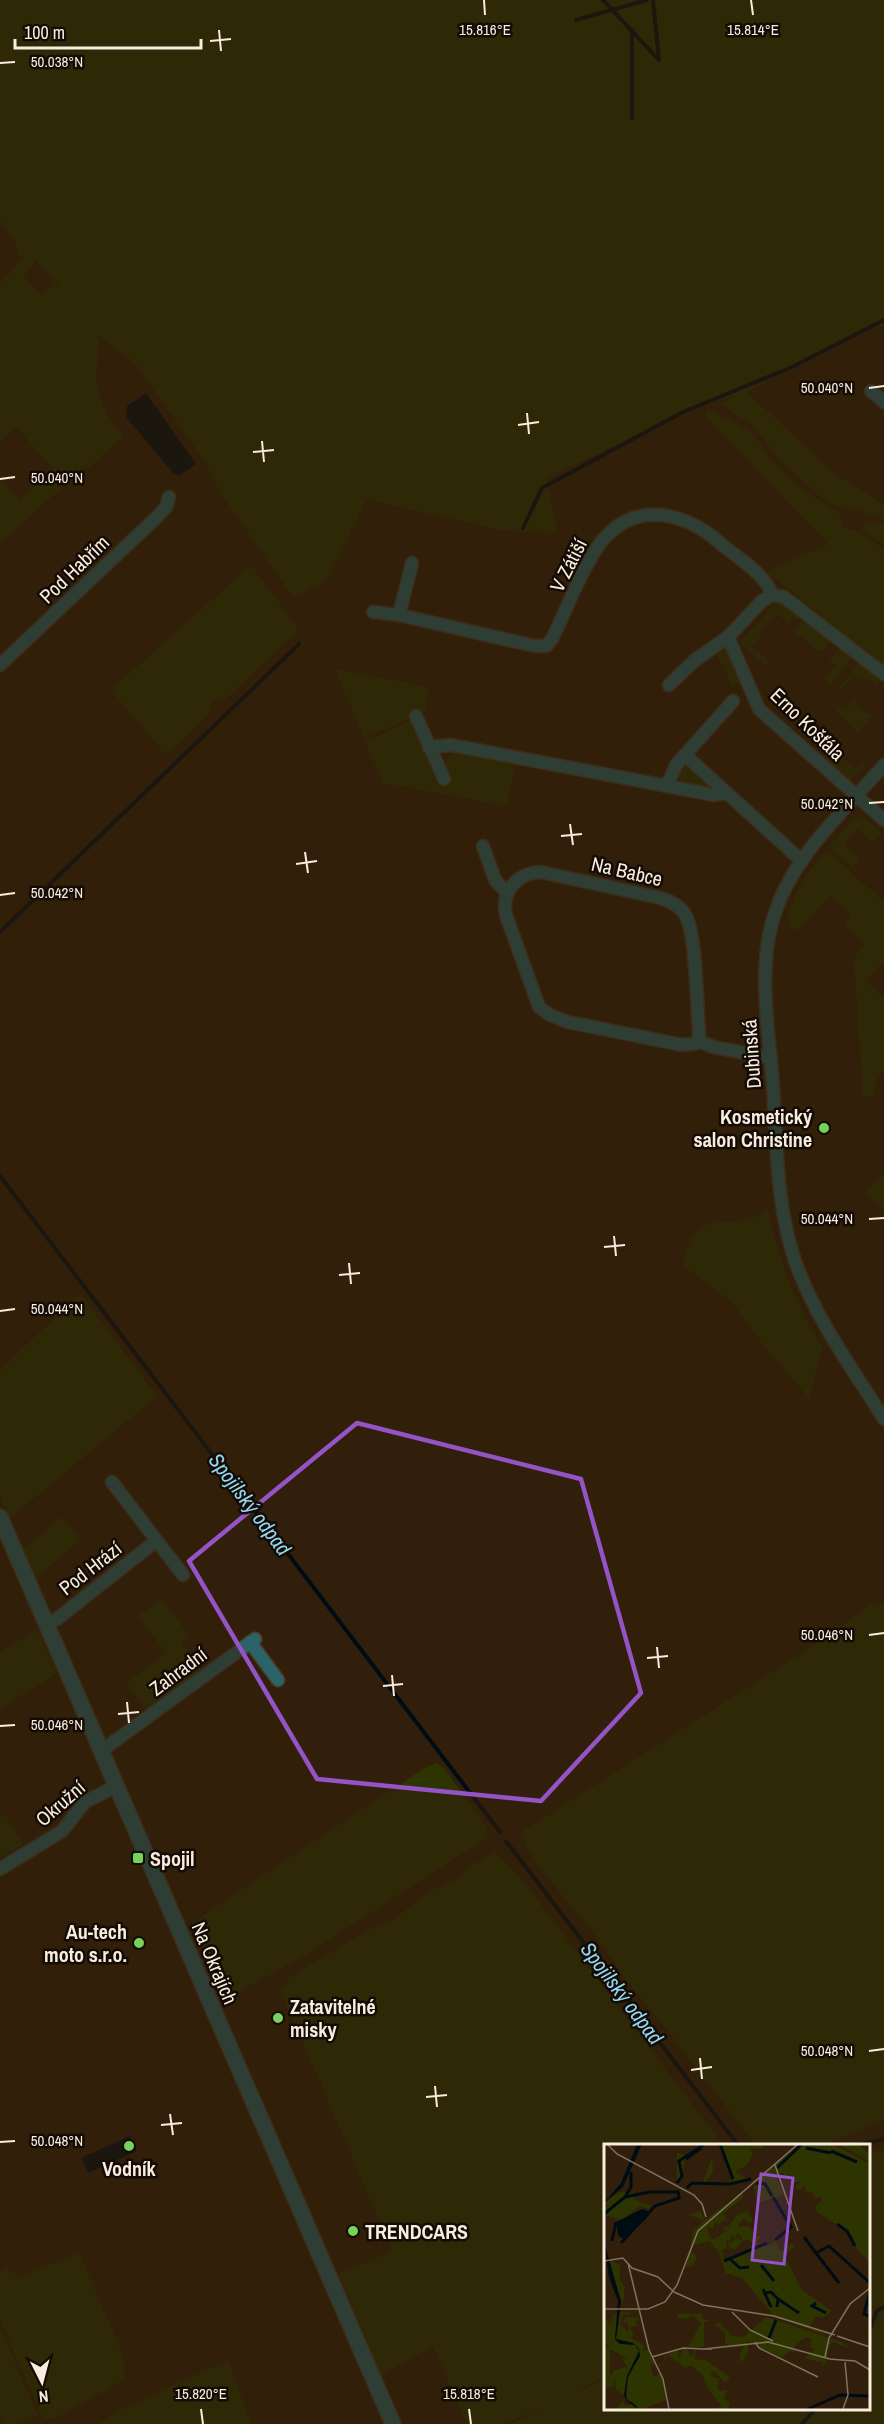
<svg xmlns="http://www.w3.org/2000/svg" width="884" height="2424" font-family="'Archivo Narrow',sans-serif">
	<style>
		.green { fill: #2e3400; fill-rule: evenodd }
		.water { fill: #000c13 }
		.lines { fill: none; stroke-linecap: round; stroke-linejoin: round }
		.stream { stroke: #000c13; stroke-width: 4 }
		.minor-casing { stroke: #4d3c29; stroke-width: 15 }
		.tertiary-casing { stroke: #4d3c29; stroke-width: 18 }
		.minor { stroke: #2b6468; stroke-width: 12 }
		.tertiary { stroke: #2b6468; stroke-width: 15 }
		.marked { fill: none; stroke: #9453c6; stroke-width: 4.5; stroke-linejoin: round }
		.ticks { fill: none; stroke: #f9ede0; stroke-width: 2 }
		.poi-dot { fill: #76d25a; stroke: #130b04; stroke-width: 2 }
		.labels { text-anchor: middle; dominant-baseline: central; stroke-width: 5; stroke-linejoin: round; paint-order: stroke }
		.street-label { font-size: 20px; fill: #f9ede0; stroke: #130b04 }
		.poi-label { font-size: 20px; font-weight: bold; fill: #f9ede0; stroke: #130b04; text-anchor: start }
		.water-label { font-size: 21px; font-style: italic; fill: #92d9f6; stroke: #130b04 }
		.inset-river { fill: none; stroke: #000c13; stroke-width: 3 }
		.inset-road { fill: none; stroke: #817160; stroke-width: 1.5 }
		.view { fill: #9453c6; fill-opacity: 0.15; stroke: #9453c6; stroke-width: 3 }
		.inset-edge { fill: none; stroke: #f9ede0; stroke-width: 3 }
		.ticks-label { font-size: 15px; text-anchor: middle; fill: #f9ede0; stroke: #130b04; stroke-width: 5; stroke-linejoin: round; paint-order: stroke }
	</style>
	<rect width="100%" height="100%" fill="#311f0b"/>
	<g class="green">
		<path d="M0,0H884V326L869,329L747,392L831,471L884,505V519L856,509L841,508L821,497L778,458L753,425L722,406V403L740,394L696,407L546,478L558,533L500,530L367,499L328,579L293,597L222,495L204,460L135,363L97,334C100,348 98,352 97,366C94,395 106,414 123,436L87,469L84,467L0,544V479L20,500L54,469L16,427L0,442V283L24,258L18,253L16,244L0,220ZM32,257L60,286H53L41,295L23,277L35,264Z"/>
		<path d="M709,409L752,432L769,458L799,487L840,515L842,527L857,531L884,550V665L767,572L828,544L705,415Z"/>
		<path d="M865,520L884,526V545L862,529Z"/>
		<path d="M251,565L296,626V633L224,700L214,699L210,703L211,713L166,755L111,690Z"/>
		<path d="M775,604H784L799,616L795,620L792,618L788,623L777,614L759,634L761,636L751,646L768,661L774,657L765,665L740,642Z"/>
		<path d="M803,619L830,640L822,651L814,648L794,631Z"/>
		<path d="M840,647L853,657L831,684L824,678L836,665L829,661Z"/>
		<path d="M728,648L741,679L733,688L717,654Z"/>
		<path d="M860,662L880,678L877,685L855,675L832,697Z"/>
		<path d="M335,669L429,687L425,711L364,738Z"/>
		<path d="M854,700L862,712L874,714L858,732L836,712L840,707L846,709Z"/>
		<path d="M410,721L438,784L452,778L446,765L448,756L454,752L515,763L507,806L384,783L365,742Z"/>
		<path d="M834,751L856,770L863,763L865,764L850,781L826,760Z"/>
		<path d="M684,765H688L715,786L714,790L680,782L678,771Z"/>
		<path d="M856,816L865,818L881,833L873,842L857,829L844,844L859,859L853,867L829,847Z"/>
		<path d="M826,850L884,902V961L865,981L884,998V1069L877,1079L873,1096H855L863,1094L854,958L866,944L844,925L852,915L830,895L797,931L791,926L787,916L801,883Z"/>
		<path d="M881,1175L884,1177V1210L865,1193Z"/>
		<path d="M767,1207C778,1257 794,1303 822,1347L809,1398L765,1347L733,1303L683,1265C696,1194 736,1242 767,1207Z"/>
		<path d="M80,1293L157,1396L10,1518L0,1495V1371Z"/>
		<path d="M62,1517L81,1540L36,1577L23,1549Z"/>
		<path d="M161,1599L189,1635L181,1642L202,1670L147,1711L126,1683L166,1653L138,1616Z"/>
		<path d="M872,1604H882L884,1606V2119L828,2145H756L645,2002C624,1980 610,1955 592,1931C573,1905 528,1862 522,1832L808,1649Z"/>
		<path d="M37,1630L57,1673L0,1709V1652Z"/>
		<path d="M436,1763L444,1768L487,1827L488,1837L305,1955L232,1996L221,1993L193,1927L198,1919L423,1769Z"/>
		<path d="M4,1814L23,1844L0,1858V1817Z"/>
		<path d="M495,1852L517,1873L723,2145H605V2376L571,2395L605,2379V2408H868V2151H884V2424H510L549,2405L504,2424H467L433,2346L382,2375L339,2274L392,2251L280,1988L287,1984V1979L377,1925L391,1922L427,1893L450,1881L458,1880L464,1870Z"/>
		<path d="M76,2254L80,2255L123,2355L125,2379L57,2417L47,2419L42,2416L0,2320V2272L7,2268L18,2277Z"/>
		<path d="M0,2328L38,2416L18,2424H3L0,2418Z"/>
		<path d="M228,2360L251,2424H99L115,2413Z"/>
	</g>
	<g class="water">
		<path d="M146,393L196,464L180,475L174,474L126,417L127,406Z"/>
		<path d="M130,2136L137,2151L88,2173L81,2158Z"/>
	</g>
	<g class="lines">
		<g class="stream">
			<path d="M603,0L659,60"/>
			<path d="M653,0L659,59"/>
			<path d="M576,20L647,0"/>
			<path d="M632,30V118"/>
			<path d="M523,528L542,488L683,412L790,368L884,320"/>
			<path d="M0,932L299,644"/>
			<path d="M0,1176L500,1832"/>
			<path d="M506,1841L738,2145"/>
			<path d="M858,2145L884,2139"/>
			<path d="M868,2333L877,2311L884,2307"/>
			<path d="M802,2424L816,2408"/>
		</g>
		<defs>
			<g id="minor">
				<path d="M871,391L884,402"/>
				<path d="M772,595L784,597L884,674"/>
				<path d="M373,612L399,615L535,646H546L552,639C566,611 583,565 602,541C636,499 686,513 720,543C736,557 766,574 772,595"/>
				<path d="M399,615L412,563"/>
				<path d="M728,637L759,709L884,820"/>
				<path d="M0,665L157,517L166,507L169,497"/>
				<path d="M669,685L694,661L728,637L762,601L772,595"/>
				<path d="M416,716L444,779"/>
				<path d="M429,747L451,745L714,795L727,793"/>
				<path d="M685,755L802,861"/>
				<path d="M884,765C846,809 795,854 776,910C756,964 769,1030 773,1086C777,1144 776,1205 795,1261C815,1318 852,1368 884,1419"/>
				<path d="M667,786L676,765L733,701"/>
				<path d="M483,846L495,880L506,892"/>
				<path d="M541,872L660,898C670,901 681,906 686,916C696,934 697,1007 699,1032L698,1043L682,1045L568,1022L550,1015L539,1007L506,915C501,891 517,873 541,872Z"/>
				<path d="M699,1041L713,1047L771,1058"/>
				<path d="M112,1482L183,1575"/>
				<path d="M46,1624L57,1619L156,1541"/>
				<path d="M250,1642L278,1680"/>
				<path d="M101,1751L255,1639"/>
				<path d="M0,1869L62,1831L85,1802L116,1786"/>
			</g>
			<path id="tertiary" d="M0,1517L393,2424"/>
		</defs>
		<use href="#minor" class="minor-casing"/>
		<use href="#tertiary" class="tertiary-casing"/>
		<use href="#minor" class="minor"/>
		<use href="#tertiary" class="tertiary"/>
	</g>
	<path d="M0 0H884V2424H0ZM357,1423L581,1479L641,1693L541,1801L317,1779L189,1561Z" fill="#311f0b" fill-opacity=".55" fill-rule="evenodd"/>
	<path class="marked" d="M357,1423L581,1479L641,1693L541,1801L317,1779L189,1561Z"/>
	<path class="ticks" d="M484,0L485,15M751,0L753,15M219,30L221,51M210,41L231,39M0,63L15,62M869,388L884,386M527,413L529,434M518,425L539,422M262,441L264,462M253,452L274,450M0,479L15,477M869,803L884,802M570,824L573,845M561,836L582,834M305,852L308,873M296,864L317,861M0,895L15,893M869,1219L884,1218M614,1236L616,1256M604,1247L625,1245M349,1263L351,1284M339,1275L360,1273M0,1311L15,1309M869,1635L884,1633M657,1647L659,1668M647,1658L668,1656M392,1675L394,1696M383,1686L403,1684M127,1702L129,1723M118,1714L139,1712M0,1726L15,1725M869,2051L884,2049M700,2058L702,2079M691,2070L712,2067M435,2086L437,2107M426,2097L447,2095M170,2114L173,2135M161,2125L182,2123M0,2142L15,2141M201,2409L203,2424M469,2409L471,2424"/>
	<g class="poi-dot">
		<circle cx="824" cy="1128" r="6"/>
		<rect x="132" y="1852" width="12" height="12" rx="3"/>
		<circle cx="139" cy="1943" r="6"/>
		<circle cx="278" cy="2018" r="6"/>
		<circle cx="129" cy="2146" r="6"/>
		<circle cx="353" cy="2231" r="6"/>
	</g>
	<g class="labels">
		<g class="street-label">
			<text transform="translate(568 565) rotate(-63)">V Zátiší</text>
			<text transform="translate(74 569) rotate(-44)">Pod Habřím</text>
			<text transform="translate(808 724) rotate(44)">Erno Košťála</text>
			<text transform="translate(627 871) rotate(13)">Na Babce</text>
			<text transform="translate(751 1054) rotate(-94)">Dubinská</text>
			<text transform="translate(90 1568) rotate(-38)">Pod Hrází</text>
			<text transform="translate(178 1671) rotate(-37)">Zahradní</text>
			<text transform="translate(60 1803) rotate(-41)">Okružní</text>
			<text transform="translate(215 1963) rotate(67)">Na Okrajích</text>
		</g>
		<g class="poi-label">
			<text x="812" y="1116" text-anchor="end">Kosmetický<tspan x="812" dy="23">salon Christine</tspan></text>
			<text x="150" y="1858">Spojil</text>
			<text x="127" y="1931" text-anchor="end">Au-tech<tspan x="127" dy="23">moto s.r.o.</tspan></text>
			<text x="290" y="2006">Zatavitelné<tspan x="290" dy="23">misky</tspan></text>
			<text x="129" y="2168" text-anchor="middle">Vodník</text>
			<text x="365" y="2231">TRENDCARS</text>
		</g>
		<g class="water-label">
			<text transform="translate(250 1504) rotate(53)">Spojilský odpad</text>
			<text transform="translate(622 1993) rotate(53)">Spojilský odpad</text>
		</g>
	</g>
	<g transform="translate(604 2144)">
		<rect width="266" height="266" fill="#311f0b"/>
		<path d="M104,0L80,17L79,32L73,37V9L82,12ZM117,0H159V4L146,5L149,10L142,22L131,27L141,34L129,40H89L85,44L87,39H99L108,12L109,27L101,39L130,37ZM196,0H228L265,19V117L254,107L242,87L212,67L211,62L218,57L217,50L216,54H211L208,48L201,49L202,42L194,46L191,43L197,38L191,39L189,33L194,30L180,35L179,29L172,31L180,51L154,59L149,42L157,40L149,37ZM234,0H254L265,9V17ZM16,48L28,49L27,52L35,58L47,61L45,65L36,62L18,76L0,71V64L6,61L0,63V59ZM137,49L140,53L109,77L119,70L123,78L119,76L112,83L114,79L110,78V85L104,83V90L108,95L113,94L121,87L119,83H124L133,71L143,67L149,76L146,80L140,74L133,83L144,82L151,89L149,91L158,92L153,97L156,103L168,100L177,92L172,99L177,107L188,99L191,102L180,111L198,146L228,167L218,174L212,172L206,182L225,193L165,170L167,168L138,134L121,129L116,110L106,97L90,101L87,107L93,112L88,123H82L89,89L84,94L100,76L84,71L96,67L101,76ZM134,88L139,98L144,95L154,103L120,117L119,108H115L123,104L122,96H126L124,102L130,106L138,101L133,104L138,98L134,93L126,100L127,90L131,95ZM6,116L20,123L16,122L15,136L21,142L19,160L8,134ZM17,168L36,170H19L16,180L25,188L24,179L19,178L22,173L35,174L31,180L35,181L26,183L30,193H25L40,201L39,207L44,206L50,220L46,221L50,233L55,230L59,234L62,256L38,265H13L19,256L21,261H29L22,254L24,235L20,251L12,246L11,234L8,243H0V204L6,203L0,197V174L7,180V175H12L8,174L9,171L14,170L11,192L12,197L16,200H28L35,205L29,199L12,195ZM6,205L26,216L18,214L23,223L10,226L6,234ZM40,169L98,170L99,175L107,176L100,178V203H84L97,180L90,172L80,175L74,174V170ZM162,173L237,198L248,205L229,198L223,205L224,214L218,224L219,219L200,214L211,205L206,203L207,195L202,193L190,202L191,209L185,207L178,214L143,197L144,208L137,219L135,212L140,202L122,206L132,203L121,200V188L110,180L116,179L128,192L140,193ZM79,205H83L87,213L92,205L90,215L101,216L126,233L121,239L110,226L106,232L116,235L113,243L116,247L122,246L116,243L123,246L120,255L126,258L124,265H104L118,263L103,243L99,231L88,222L80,223L64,211L58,222L53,221L59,220L61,212L74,206L75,214Z" fill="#2e3400" fill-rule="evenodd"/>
		<path d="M33,0H38L19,43L0,59L17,39ZM38,65L47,68L41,76L19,95L14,91L12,78ZM0,98L17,157L12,195L29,199L35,205L36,212L24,233L22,250L23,256L29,259L33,263L34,265L23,257L20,251L23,232L35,207L31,201L16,200L11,195L14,157L5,133Z" fill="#000c13"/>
		<path class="inset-river" d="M116,0L129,35M202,4L227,9M227,7L253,18M82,15L97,4M173,24L198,0M73,39L78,32L75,17L101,0M153,39L161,40L168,52M83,44L88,39L126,40L147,35M21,53L27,43V28M169,53L187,83L171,96M0,70L21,53L46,48H75M233,80L243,87L251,102M200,93L212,109L225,102L266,139M8,97L12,78M17,99L51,62L75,54L74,46M212,109L235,139M127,116L136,124L145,123M120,117L163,99M157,121L170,137M159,145L167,163M266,147L260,170L266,172M161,149L167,148L174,155L173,163M174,155L195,169M212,159L208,162L222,169M165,194L172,176M204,265L236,251L266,252"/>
		<path class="inset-road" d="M3,0L13,10L90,51L98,60L102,73M171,21L194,87M0,117L19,114L28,124L54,133L70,148M24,119L45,206L59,235L65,265M70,148L99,161L170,172L231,191M0,165H44L61,158L73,141L94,87L194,0M128,168L146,186L169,197M233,192L266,203M151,198L155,204L214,233M108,205H100L164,198L226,215M48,213L79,204L100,205M221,213L225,194L246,160L266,144M225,215L251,217L266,226M239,265L244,251L241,218"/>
		<path class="view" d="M157,30L189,34L180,120L148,116Z"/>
		<rect width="266" height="266" class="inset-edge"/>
	</g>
	<g class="ticks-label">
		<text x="485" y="35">15.816°E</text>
		<text x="753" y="35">15.814°E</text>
		<text x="57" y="67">50.038°N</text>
		<text x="827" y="393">50.040°N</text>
		<text x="57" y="483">50.040°N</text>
		<text x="827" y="809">50.042°N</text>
		<text x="57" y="898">50.042°N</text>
		<text x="827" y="1224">50.044°N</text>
		<text x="57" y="1314">50.044°N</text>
		<text x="827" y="1640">50.046°N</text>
		<text x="57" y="1730">50.046°N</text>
		<text x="827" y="2056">50.048°N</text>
		<text x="57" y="2146">50.048°N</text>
		<text x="201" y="2399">15.820°E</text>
		<text x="469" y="2399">15.818°E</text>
	</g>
	<g transform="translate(42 2382) rotate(174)" stroke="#130b04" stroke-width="4.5" paint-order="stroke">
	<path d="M0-4.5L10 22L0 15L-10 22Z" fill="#f9ede0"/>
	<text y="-9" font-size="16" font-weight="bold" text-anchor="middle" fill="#f9ede0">N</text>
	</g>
	<path d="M15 39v9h186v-9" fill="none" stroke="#f9ede0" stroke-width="3"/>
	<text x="24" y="39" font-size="18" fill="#f9ede0" stroke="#130b04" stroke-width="4.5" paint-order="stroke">100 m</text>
</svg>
